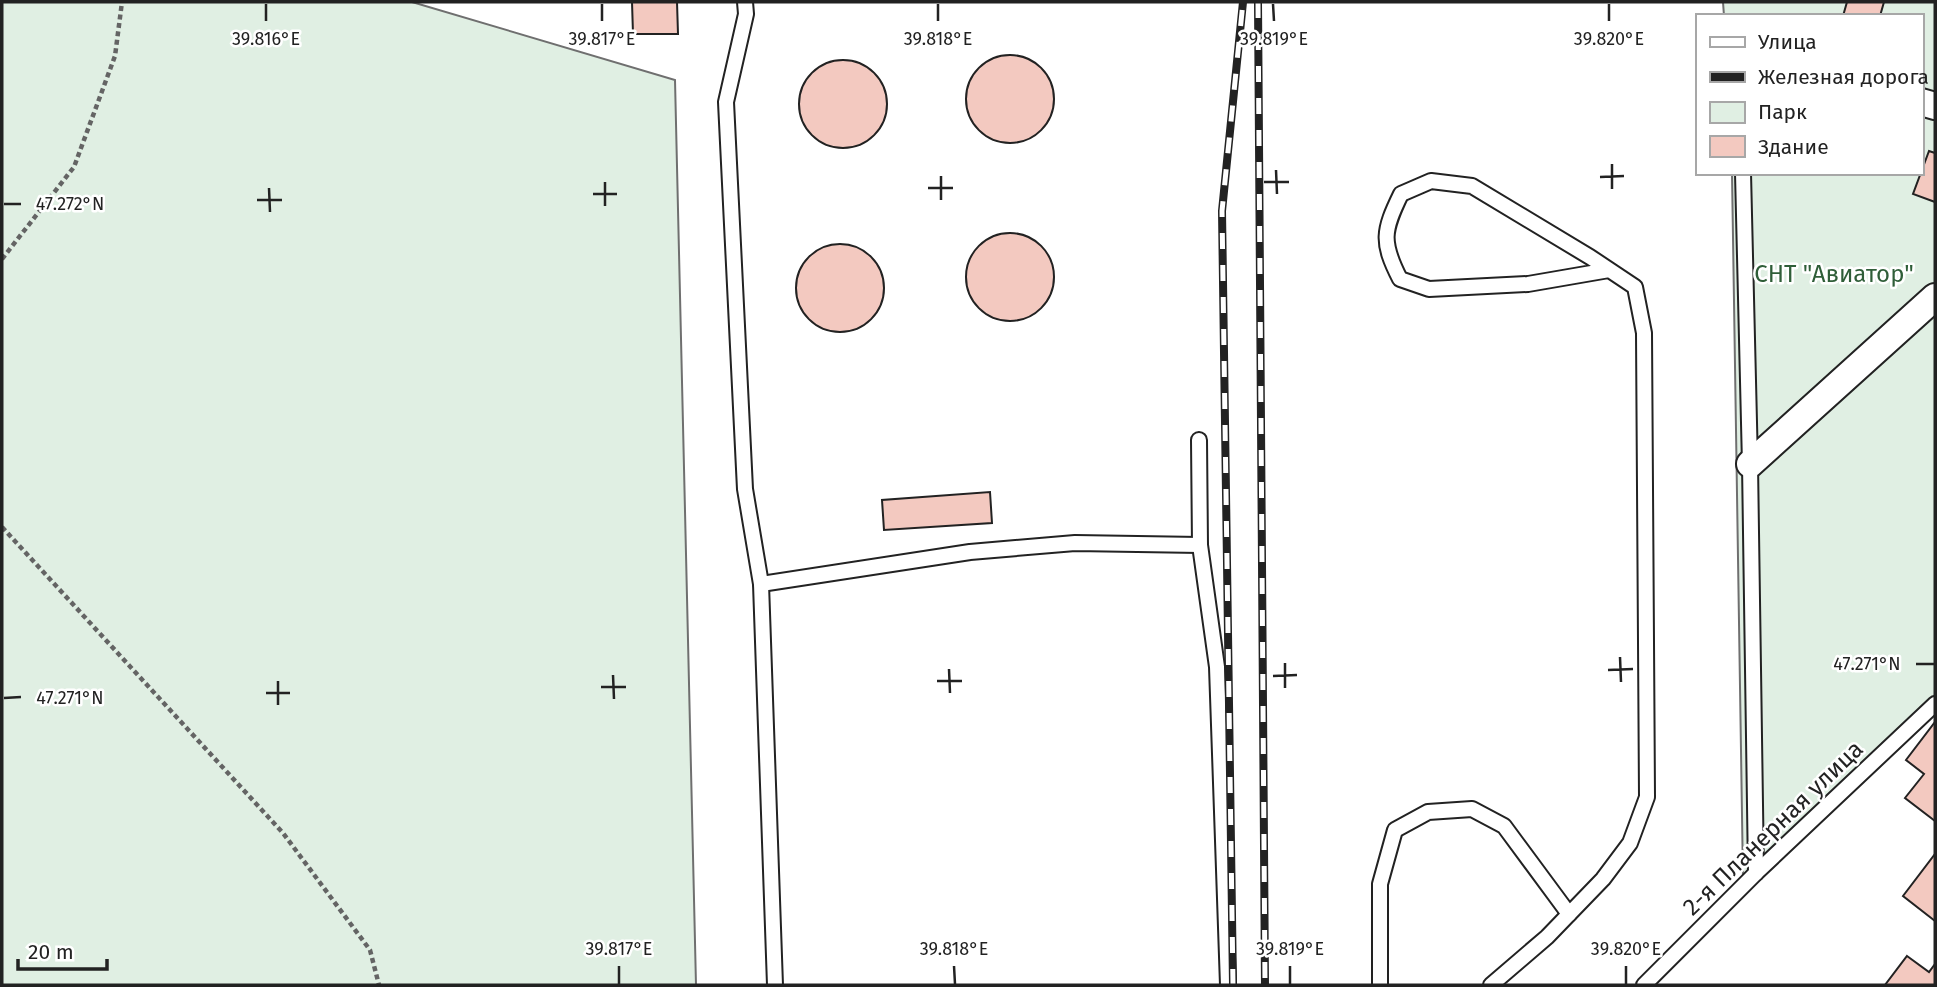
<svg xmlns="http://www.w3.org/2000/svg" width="1937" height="987" font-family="'Fira Sans',sans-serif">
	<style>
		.green { fill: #e0efe3; stroke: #6f6f6f; stroke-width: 2 }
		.building { fill: #f3c9c0; stroke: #222; stroke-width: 2 }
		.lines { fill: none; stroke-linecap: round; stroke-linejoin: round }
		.service-casing { stroke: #222; stroke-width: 18 }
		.minor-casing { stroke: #222; stroke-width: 30 }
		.path { stroke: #646464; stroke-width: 4.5; stroke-dasharray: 5 3.5; stroke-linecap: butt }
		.service { stroke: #fff; stroke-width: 14 }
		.minor { stroke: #fff; stroke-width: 26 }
		.rail-casing { stroke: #222; stroke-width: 8 }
		.rail { stroke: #fff; stroke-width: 5; stroke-dasharray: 16; stroke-linecap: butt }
		.ticks { fill: none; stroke: #222; stroke-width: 2.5 }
		.labels { text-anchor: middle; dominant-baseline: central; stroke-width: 5; stroke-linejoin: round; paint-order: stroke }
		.park-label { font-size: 24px; fill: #2f5e38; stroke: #fff }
		.street-label { font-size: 24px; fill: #222; stroke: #fff }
		.ticks-label { font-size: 18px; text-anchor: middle; fill: #222; stroke: #fff; stroke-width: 5; stroke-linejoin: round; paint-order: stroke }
	</style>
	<rect width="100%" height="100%" fill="#fff"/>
	<g class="green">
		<path d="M2,2H412L675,80L696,985H2Z"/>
		<path d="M1723,2H1935V695L1743,879L1732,173H1921V16H1724Z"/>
	</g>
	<g class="building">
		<path d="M632,2H677L678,34H633Z"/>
		<path d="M1847,2H1884L1880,16H1843Z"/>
		<circle cx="1010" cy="99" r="44"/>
		<circle cx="843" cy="104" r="44"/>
		<path d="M1929,151L1935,153V202L1913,194Z"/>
		<circle cx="1010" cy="277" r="44"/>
		<circle cx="840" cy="288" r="44"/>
		<path d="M990,492L992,523L884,530L882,500Z"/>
		<path d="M1935,722V821L1905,798L1924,774L1906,760Z"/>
		<path d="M1935,854V921L1903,896Z"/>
		<path d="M1907,956L1929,972L1935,964V985H1885Z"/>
	</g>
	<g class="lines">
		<defs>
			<g id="service">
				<path d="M745,2L746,14L726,102L745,489L761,584L775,985"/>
				<path d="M1743,173L1750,464L1756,873"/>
				<path d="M1199,440L1200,545L1217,667L1228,985"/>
				<path d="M761,584L970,552L1075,543L1200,545"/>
				<path d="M1380,985V884L1395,830L1428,812L1472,809L1504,826L1569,914"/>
				<path d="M1491,985L1547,937L1603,879L1630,843L1647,797L1644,333L1635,287L1590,257L1472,186L1431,181L1401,194C1383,231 1381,242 1400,279L1429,289L1528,284L1609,270"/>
				<path d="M1644,985L1756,873L1935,704"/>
			</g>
			<g id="minor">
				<path d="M1921,102L1935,106"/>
				<path d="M1750,464L1935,297"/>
			</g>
		</defs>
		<use href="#service" class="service-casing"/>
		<use href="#minor" class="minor-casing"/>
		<g class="path">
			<path d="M2,259L74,167L115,56L122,2"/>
			<path d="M2,527L283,833L370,950L379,985"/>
		</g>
		<use href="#service" class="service"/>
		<use href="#minor" class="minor"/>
		<defs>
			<g id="rail">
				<path d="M1258,2L1265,985"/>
				<path d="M1233,985L1222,211L1243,2"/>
			</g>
		</defs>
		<use href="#rail" class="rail-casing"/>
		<use href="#rail" class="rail"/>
	</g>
	<path class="ticks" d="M266,4V21M602,4V21M938,4V21M1273,4L1274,21M1609,4V21M1612,164V189M1276,170L1277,194M941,176V200M1600,177L1624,176M605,182V206M1264,182H1289M269,188L270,212M928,188H953M593,194H617M257,200H282M4,204H21M1620,657L1621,682M1285,663V688M1916,664H1934M949,669L950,693M1608,670L1633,669M613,675L614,699M1273,676L1297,675M278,681V705M937,681H962M601,687H626M266,693H290M4,698L21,697M619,966V984M954,966L955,984M1290,966V984M1626,966V984"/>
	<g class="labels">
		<g class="park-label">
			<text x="1834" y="274">СНТ "Авиатор"</text>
		</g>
		<g class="street-label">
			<text transform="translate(1773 828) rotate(-44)">2-я Планерная улица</text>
		</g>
	</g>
	<g class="ticks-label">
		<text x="266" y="45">39.816°E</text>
		<text x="602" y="45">39.817°E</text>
		<text x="938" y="45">39.818°E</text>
		<text x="1274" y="45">39.819°E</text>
		<text x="1609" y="45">39.820°E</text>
		<text x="70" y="210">47.272°N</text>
		<text x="1867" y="670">47.271°N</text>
		<text x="70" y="704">47.271°N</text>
		<text x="619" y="955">39.817°E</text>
		<text x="954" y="955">39.818°E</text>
		<text x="1290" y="955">39.819°E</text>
		<text x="1626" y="955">39.820°E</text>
	</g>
	<rect width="1937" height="987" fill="none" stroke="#222222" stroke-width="7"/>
	<rect x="1696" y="14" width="228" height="161" fill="#ffffff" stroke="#a7a7a7" stroke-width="2"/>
	<rect x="1710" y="37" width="35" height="10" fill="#ffffff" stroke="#a7a7a7" stroke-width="2"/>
	<text x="1758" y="49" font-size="21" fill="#222222">Улица</text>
	<rect x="1710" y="72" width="35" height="10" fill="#222222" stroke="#a7a7a7" stroke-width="2"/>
	<text x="1758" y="84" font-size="21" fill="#222222">Железная дорога</text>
	<rect x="1710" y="102" width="35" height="21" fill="#e0efe3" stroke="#a7a7a7" stroke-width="2"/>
	<text x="1758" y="119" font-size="21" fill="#222222">Парк</text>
	<rect x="1710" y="136" width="35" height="21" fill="#f3c9c0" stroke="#a7a7a7" stroke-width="2"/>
	<text x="1758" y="154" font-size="21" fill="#222222">Здание</text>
	<path d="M18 959v10h89v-10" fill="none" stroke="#222222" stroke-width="3.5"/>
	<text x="28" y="959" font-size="21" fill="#222222" stroke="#ffffff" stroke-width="5" paint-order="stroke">20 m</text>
</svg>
